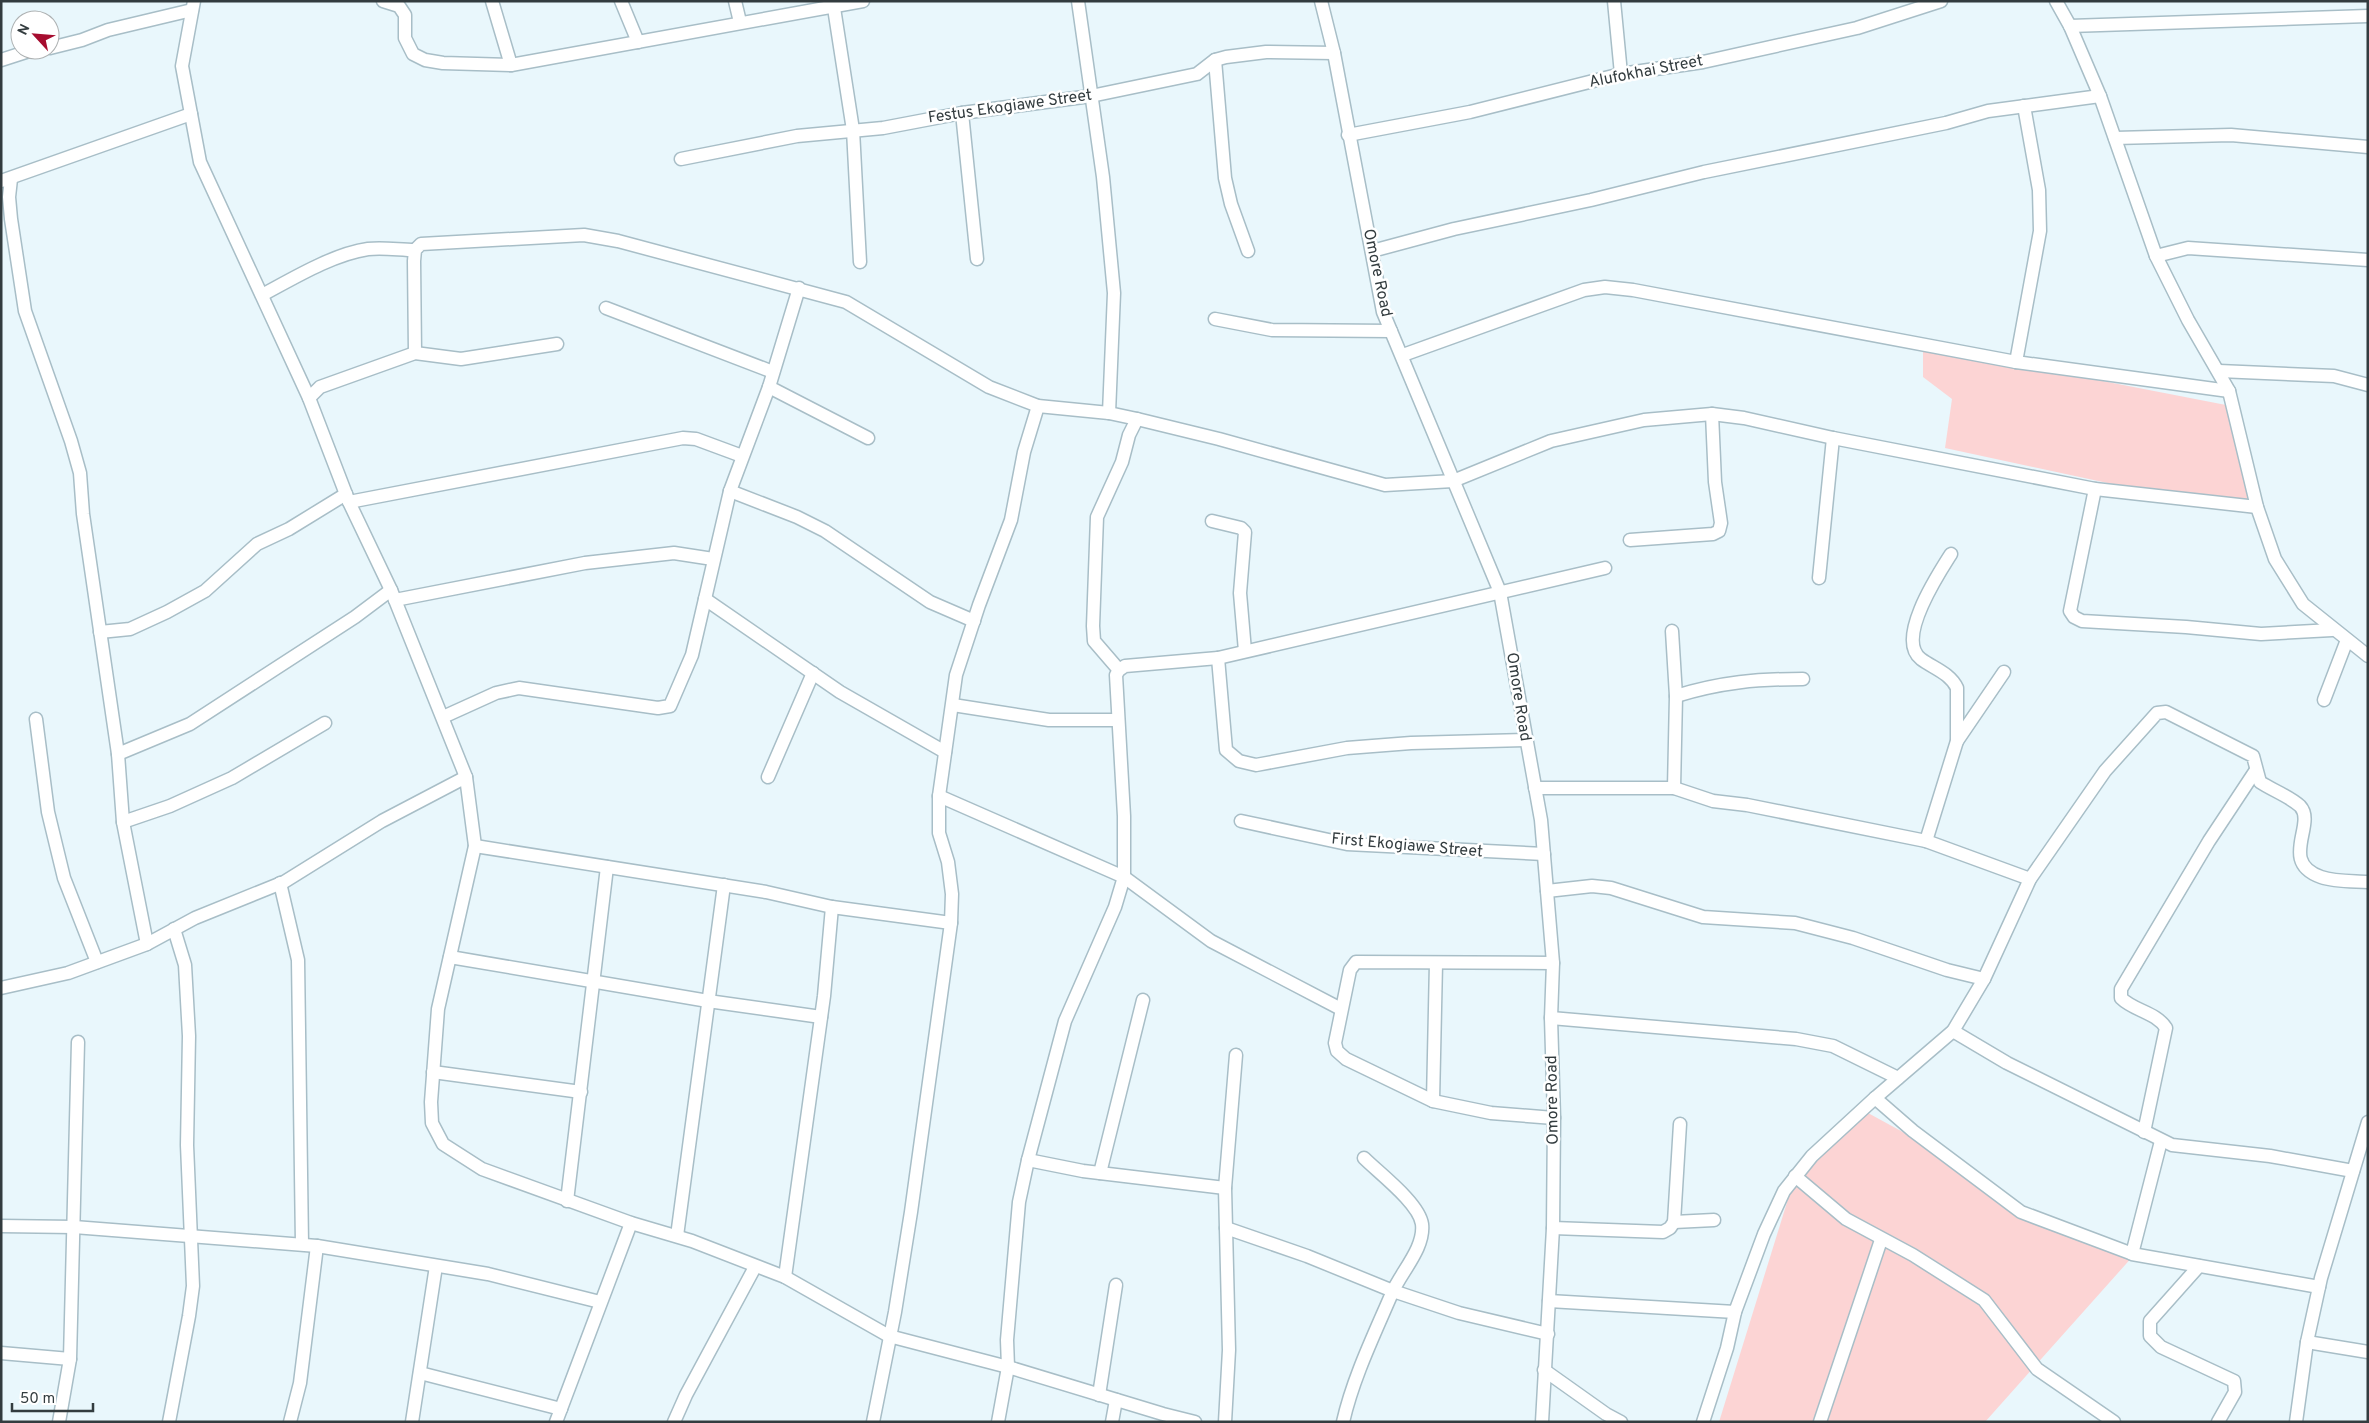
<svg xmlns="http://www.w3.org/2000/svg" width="2369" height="1423" font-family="Overpass,sans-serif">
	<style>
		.green { fill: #fcd4d4 }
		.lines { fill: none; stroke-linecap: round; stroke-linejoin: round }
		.street-casing { stroke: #a8bec7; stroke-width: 15 }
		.street { stroke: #fff; stroke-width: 12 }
		.labels { text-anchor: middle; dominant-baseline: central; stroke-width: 5; stroke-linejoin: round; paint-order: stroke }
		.street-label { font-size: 16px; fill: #333c3f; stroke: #fff }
	</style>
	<rect width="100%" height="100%" fill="#e9f7fc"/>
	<g class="green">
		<path d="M1923,346L2226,405L2261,516L1945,448L1952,399L1923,377Z"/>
		<path d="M1868,1113L1901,1131L2021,1210L2134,1255L1985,1422H1719L1793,1183Z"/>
	</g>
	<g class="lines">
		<defs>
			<g id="street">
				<path d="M194,1L182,66L200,162L309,398L349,502L391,590L466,777L475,846L438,1009L431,1102L432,1123L443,1144L482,1169L631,1223L692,1241L785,1277L889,1336L1008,1367L1163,1414L1195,1422"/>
				<path d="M383,1L399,6L405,15V38L413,54L425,60L443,63L511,65L863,1"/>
				<path d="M492,1L511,65"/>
				<path d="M621,1L638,42"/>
				<path d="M735,1L740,22"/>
				<path d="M1078,1L1103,177L1114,293L1109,413"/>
				<path d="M1321,1L1334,53L1383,312L1500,592L1541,820L1553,963L1551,1018L1554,1118L1553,1228L1542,1422"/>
				<path d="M1614,1L1621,74"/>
				<path d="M2056,1L2070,26L2100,96L2156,256L2188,320L2229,391L2257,507L2275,559L2303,604L2368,656"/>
				<path d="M834,8L853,130L860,262"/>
				<path d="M2070,26L2368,16"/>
				<path d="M50,48L82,40L108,30L192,10"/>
				<path d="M1,60L32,50"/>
				<path d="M1215,60L1225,178L1231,204L1248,251"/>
				<path d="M962,113L977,259"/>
				<path d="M1348,135L1470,112L1621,74L1703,62L1857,28L1941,1"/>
				<path d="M2115,138L2231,135L2368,147"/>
				<path d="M681,159L797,136L883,128L962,113L1091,96L1197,74L1215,60L1226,57L1266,52L1334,53"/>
				<path d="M11,179L9,197L11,219L25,311L71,441L80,473L83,514L118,754L123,822L147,944"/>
				<path d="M1,181L191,114"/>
				<path d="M1372,251L1454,229L1591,200L1704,172L1946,123L1988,111L2100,96"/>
				<path d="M2156,256L2188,248L2368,260"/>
				<path d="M262,295C292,279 333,254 368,249C383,247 400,250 415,250"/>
				<path d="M606,308L773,372"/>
				<path d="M1215,319L1272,330L1391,331"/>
				<path d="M415,353L414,261L415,250L421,244L584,235L618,241L846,302L989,387L1038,406L1109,413L1137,419L1219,439L1385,485L1453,481L1551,441L1644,420L1712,414L1744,418L1833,438L2095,489L2257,507"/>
				<path d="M1403,355L1584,290L1605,287L1633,290L2016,362L2229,391"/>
				<path d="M2016,362L2040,231L2039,190L2024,106"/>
				<path d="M2219,371L2334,376L2368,385"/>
				<path d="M769,387L868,438"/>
				<path d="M309,398L320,387L415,353L461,359L557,344"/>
				<path d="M2095,489L2070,611L2074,617L2082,621L2186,627L2261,634L2332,630"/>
				<path d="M730,491L797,517L825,531L930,602L974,621"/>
				<path d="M349,502L683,438L696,439L742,456"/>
				<path d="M1212,521L1241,528L1245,532L1240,593L1245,651"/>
				<path d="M1630,540L1713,534L1719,531L1721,523L1715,482L1712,414"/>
				<path d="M1819,578L1833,438"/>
				<path d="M705,599L840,692L945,752"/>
				<path d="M395,600L585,563L674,553L713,559"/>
				<path d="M1672,631L1676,696L1674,788"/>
				<path d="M100,632L130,629L167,612L205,591L257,544L289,529L346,494"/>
				<path d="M1218,658L1226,750L1239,761L1256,765L1347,748L1411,743L1525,740"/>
				<path d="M1119,670L1094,641L1093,626L1097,517L1122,462L1129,435L1137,419"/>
				<path d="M1676,696C1721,682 1758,679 1803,679"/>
				<path d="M2324,700L2347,640"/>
				<path d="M953,705L1049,720H1117"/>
				<path d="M443,717L496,693L519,688L658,708L670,706L692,655L730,491L769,387L799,288"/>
				<path d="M36,719L48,812L64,878L97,962"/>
				<path d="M1957,741L2004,672"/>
				<path d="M118,754L190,724L355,617L391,590"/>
				<path d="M768,777L813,673"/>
				<path d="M1535,788H1674L1713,801L1747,805L1926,841L2030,879"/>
				<path d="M939,796L1124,877L1211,941L1341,1009"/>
				<path d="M1241,821L1347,844L1544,854"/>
				<path d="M123,822L170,806L232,778L325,723"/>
				<path d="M1926,841L1957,741V688C1950,673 1933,668 1921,659C1895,639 1939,573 1951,554"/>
				<path d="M475,846L766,892L832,907L951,923"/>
				<path d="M280,883L298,960L302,1244"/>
				<path d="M1547,891L1592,886L1611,888L1703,917L1795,923L1853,938L1947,970L1984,979"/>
				<path d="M450,957L708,1001L821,1017"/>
				<path d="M1553,963L1356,962L1350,970L1335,1043L1337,1051L1346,1059L1433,1101L1491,1113L1554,1118"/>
				<path d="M1,988L68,973L147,944L195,918L284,882L382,821L466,777"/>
				<path d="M1551,1018L1796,1039L1833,1046L1898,1078"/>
				<path d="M1953,1031L2007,1063L2172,1145L2270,1156L2353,1171"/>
				<path d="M433,1072L581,1092"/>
				<path d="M1875,1098L1913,1131L2021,1212L2130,1253"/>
				<path d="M1433,1101L1436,963"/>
				<path d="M2144,1132L2166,1028C2156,1012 2134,1011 2121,998V989L2209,841L2256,770"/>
				<path d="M2161,1141L2132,1254L2319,1287"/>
				<path d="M1028,1160L1083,1171L1225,1188"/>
				<path d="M1100,1173L1143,1000"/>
				<path d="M1795,1176L1846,1219L1913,1255L1984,1300L2037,1369L2114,1422"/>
				<path d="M567,1201L607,867"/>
				<path d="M1674,1222L1714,1220"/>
				<path d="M1,1226L74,1227L317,1246L488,1274L600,1302"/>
				<path d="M1226,1228L1307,1256L1393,1291L1459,1313L1548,1334"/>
				<path d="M1553,1228L1663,1232L1670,1228L1674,1222L1680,1124"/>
				<path d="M677,1236L724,885"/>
				<path d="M2199,1266L2150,1321V1336L2161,1347L2234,1381L2235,1392L2218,1422"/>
				<path d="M785,1277L824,996L832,907"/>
				<path d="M1549,1301L1735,1312"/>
				<path d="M2307,1342L2368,1352"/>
				<path d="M1,1353L70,1359"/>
				<path d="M1544,1370L1606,1414L1621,1422"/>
				<path d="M420,1373L561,1409"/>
				<path d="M1099,1395L1116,1285"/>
				<path d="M59,1422L70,1359L78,1042"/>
				<path d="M169,1422L189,1316L193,1286L187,1145L189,1036L185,965L174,929"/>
				<path d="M290,1422L300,1383L317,1246"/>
				<path d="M412,1422L436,1266"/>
				<path d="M556,1422L631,1223"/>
				<path d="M674,1422L686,1395L755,1267"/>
				<path d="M873,1422L895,1312L911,1212L951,923L952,894L948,862L939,833V796L956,675L979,605L1011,520L1024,452L1038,406"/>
				<path d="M998,1422L1008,1367L1007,1340L1019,1202L1028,1160L1065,1021L1115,907L1124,877V816L1116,675L1119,670L1125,666L1218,658L1605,568"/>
				<path d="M1112,1422L1116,1400"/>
				<path d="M1225,1422L1229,1350L1225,1188L1236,1055"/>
				<path d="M1343,1422C1353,1378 1374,1335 1392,1293C1401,1272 1425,1248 1422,1224C1419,1203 1379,1173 1364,1158"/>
				<path d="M1703,1422L1727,1348L1735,1312L1764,1234L1784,1191L1812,1156L1875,1098L1953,1031L1984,979L2030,879L2105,771L2157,713L2166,712L2253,756L2260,782C2272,790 2289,796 2300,806C2317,824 2278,862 2321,877C2335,882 2353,881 2368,882"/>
				<path d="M1820,1422L1881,1240"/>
				<path d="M2296,1422L2307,1342L2321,1278L2368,1122"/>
			</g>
		</defs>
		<use href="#street" class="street-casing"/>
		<use href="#street" class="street"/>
	</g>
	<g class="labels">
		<g class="street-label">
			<text transform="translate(1646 72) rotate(-11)">Alufokhai Street</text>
			<text transform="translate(1010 107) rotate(-8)">Festus Ekogiawe Street</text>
			<text transform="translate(1377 273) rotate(78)">Omore Road</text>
			<text transform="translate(1518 697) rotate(81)">Omore Road</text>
			<text transform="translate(1407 846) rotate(5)">First Ekogiawe Street</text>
			<text transform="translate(1553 1100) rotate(-91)">Omore Road</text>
		</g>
	</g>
	<rect width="2369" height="1423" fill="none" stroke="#333c3f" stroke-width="5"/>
	<g transform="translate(35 35) rotate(296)"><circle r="24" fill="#ffffff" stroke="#adb1b2"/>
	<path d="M0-4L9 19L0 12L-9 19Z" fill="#a60d2f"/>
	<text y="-8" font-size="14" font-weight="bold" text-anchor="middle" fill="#333c3f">N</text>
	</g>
	<path d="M12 1403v8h81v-8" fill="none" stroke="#333c3f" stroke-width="2.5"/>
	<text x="20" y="1403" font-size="15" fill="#333c3f" stroke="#ffffff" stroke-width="4" paint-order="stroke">50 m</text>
</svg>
